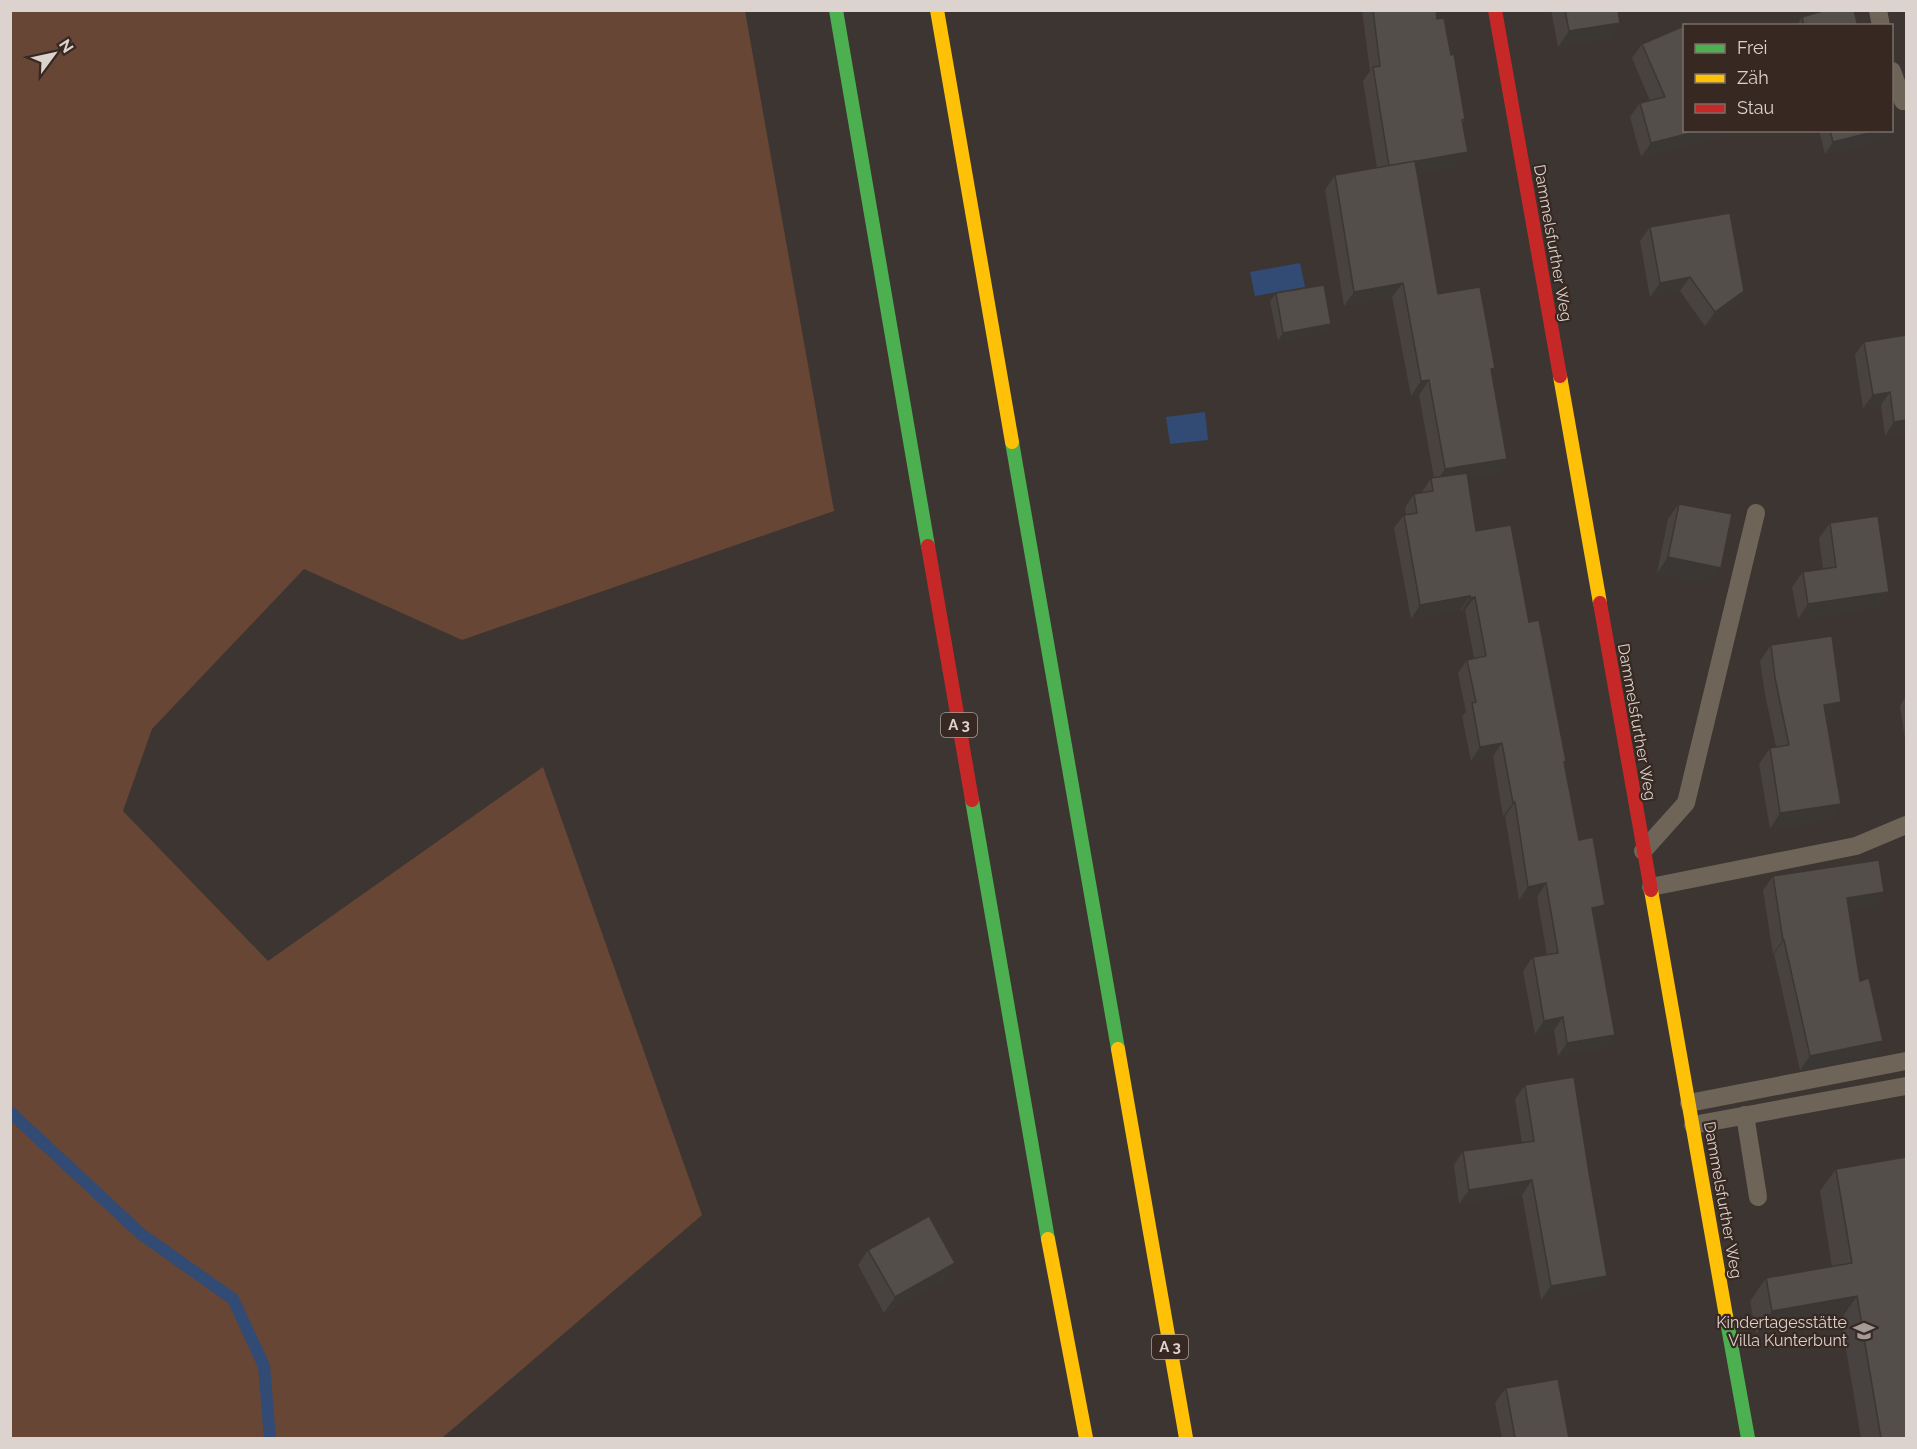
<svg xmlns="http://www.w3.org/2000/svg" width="1917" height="1449" font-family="Raleway,sans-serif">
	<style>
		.green { fill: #674635 }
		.water { fill: #314b75 }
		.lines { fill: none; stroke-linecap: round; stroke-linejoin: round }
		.stream { stroke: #314b75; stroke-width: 12 }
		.lane { stroke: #6e6558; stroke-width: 18 }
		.fast { stroke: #4caf50; stroke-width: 14 }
		.slow { stroke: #ffc107; stroke-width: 14 }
		.jam { stroke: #c62828; stroke-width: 14 }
		.wall { fill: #484340 }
		.shaded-wall { fill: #3b3734 }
		.building { fill: #544e4a; stroke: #3b3734; stroke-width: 1.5 }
		.labels { text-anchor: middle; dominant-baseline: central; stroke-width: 4.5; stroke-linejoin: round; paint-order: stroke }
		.shield { fill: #372922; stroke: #aa9f9a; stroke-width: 1.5 }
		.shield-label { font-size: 15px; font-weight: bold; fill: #dcd2ce }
		.street-label { font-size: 16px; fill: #dcd2ce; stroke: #372922 }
		.poi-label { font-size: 16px; fill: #dcd2ce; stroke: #372922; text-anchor: end }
	</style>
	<rect width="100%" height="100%" fill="#3d3531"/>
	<path class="green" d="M10,11H745L834,511L462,640L304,569L152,729L123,811L268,961L543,767L702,1215L442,1438H11Z"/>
	<g class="water">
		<path d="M1300,263L1305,287L1255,296L1250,272Z"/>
		<path d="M1205,412L1208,440L1170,444L1166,417Z"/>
	</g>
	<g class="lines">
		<path class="stream" d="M10,1112L141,1234L233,1299L264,1366L270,1438"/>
		<g class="lane">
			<path d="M1878,10L1881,26"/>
			<path d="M1892,71L1903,101"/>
			<path d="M1643,851L1686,803L1756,513"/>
			<path d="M1651,887L1856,846L1906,825"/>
			<path d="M1689,1103L1906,1061"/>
			<path d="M1745,1115L1758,1197"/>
			<path d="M1693,1125L1906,1086"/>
		</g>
		<g class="fast">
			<path d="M836,10L928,546"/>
			<path d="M1012,442L1118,1049"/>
			<path d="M972,800L1048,1239"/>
			<path d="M1726,1316L1748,1438"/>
		</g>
		<g class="slow">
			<path d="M937,10L1012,442"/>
			<path d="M1560,376L1600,603"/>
			<path d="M1651,890L1726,1316"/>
			<path d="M1118,1049L1186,1438"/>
			<path d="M1048,1239L1086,1438"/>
		</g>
		<g class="jam">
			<path d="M1495,10L1560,376"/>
			<path d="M928,546L972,800"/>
			<path d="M1600,603L1651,890"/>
		</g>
	</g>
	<g class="wall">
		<path d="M1362,10H1436L1437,19L1451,55L1465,119L1463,123L1458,166L1417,173L1438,294L1492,373L1497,474L1468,478L1476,531L1529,622L1564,764L1579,840L1596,919H1594L1605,1048L1558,1056L1554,1030L1535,1034L1523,971L1533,957L1547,955L1537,897L1519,900L1505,816H1503L1493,756L1471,761L1462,716L1466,712L1458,673L1467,660L1474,658L1465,610L1461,611V609L1411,619L1394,528L1404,515L1406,514L1405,508L1414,494L1422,493V492L1431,478H1434L1419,395L1411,396L1392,297L1344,306L1325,190L1335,175L1377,168L1363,81L1370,71Z"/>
		<path d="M1551,10H1618L1620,23L1609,38L1558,47Z"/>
		<path d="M1802,17L1858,26H1796Z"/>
		<path d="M1642,44L1684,130H1723L1717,138L1641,157L1630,117L1640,103L1650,101L1632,58Z"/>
		<path d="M1819,130H1884L1877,141L1825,154Z"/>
		<path d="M1650,227L1744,291L1734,306L1705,326L1680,291L1650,297L1640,241Z"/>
		<path d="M1276,293L1331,324L1325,332L1278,341L1270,301Z"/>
		<path d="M1906,335V432L1885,436L1881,405L1863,408L1855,355L1864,342Z"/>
		<path d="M1679,504L1710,583L1657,573L1668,519Z"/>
		<path d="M1830,523L1878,607L1798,619L1792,587L1803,572L1823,569L1819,538Z"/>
		<path d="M1771,645L1841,702L1831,717L1826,718L1830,820L1770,829L1759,764L1770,748L1776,747L1765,694L1760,661Z"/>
		<path d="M1906,696V746L1900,706Z"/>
		<path d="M1773,876L1884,892L1874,906L1849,910L1860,981L1883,1041L1873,1055L1800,1070L1774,954H1773L1763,890Z"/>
		<path d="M1525,1085L1597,1290L1541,1300L1522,1195L1459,1204L1454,1165L1463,1151L1522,1143L1515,1099Z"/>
		<path d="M1836,1169L1906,1438H1861L1841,1319L1756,1334L1750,1301L1766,1278L1832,1267L1820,1191Z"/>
		<path d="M868,1250L945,1278L884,1313L858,1265Z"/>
		<path d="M1506,1388L1569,1438H1502L1495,1403Z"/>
	</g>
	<g class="shaded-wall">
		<path d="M1620,23L1609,38L1558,47L1569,31Z"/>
		<path d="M1702,130H1723L1717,138L1641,157L1651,143Z"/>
		<path d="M1881,130H1884L1877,141L1825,154L1833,142Z"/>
		<path d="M1468,152L1458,166L1379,180L1389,166Z"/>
		<path d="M1690,277L1680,291L1650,297L1660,283Z"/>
		<path d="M1403,283L1392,297L1344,306L1354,292Z"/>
		<path d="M1744,291L1734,306L1705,326L1715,312Z"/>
		<path d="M1331,324L1325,332L1278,341L1283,333Z"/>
		<path d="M1429,380L1419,395L1411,396L1421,381Z"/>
		<path d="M1890,392L1881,405L1863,408L1873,395Z"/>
		<path d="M1906,420V432L1885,436L1894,422Z"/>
		<path d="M1507,459L1497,474L1435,484L1445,469Z"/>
		<path d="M1668,557L1721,568L1710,583L1657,573Z"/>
		<path d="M1889,592L1878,607L1798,619L1808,604Z"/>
		<path d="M1470,596L1461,609L1411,619L1420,605Z"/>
		<path d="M1475,597L1465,610L1461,611L1470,598Z"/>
		<path d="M1841,702L1831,717L1813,720L1824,705Z"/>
		<path d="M1502,743L1493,756L1471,761L1480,747Z"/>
		<path d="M1515,802L1505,816H1503L1513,803Z"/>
		<path d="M1841,804L1830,820L1770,829L1780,813Z"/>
		<path d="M1546,883L1537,897L1519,900L1528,887Z"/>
		<path d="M1884,892L1874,906L1837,912L1847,898Z"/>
		<path d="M1605,905L1596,919L1582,921L1592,908Z"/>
		<path d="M1783,940H1784L1774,954H1773Z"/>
		<path d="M1563,1017L1554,1030L1535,1034L1544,1021Z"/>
		<path d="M1615,1035L1605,1048L1558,1056L1567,1043Z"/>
		<path d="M1883,1041L1873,1055L1800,1070L1810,1056Z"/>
		<path d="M1532,1180L1522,1195L1459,1204L1469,1190Z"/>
		<path d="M955,1263L945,1278L884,1313L895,1297Z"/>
		<path d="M1607,1276L1597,1290L1541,1300L1551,1286Z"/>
		<path d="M1857,1296L1841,1319L1756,1334L1772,1311Z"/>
	</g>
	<g class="building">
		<path d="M1373,10H1436L1437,19L1444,18L1451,55L1454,54L1465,119L1462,120L1468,152L1389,166L1373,67L1380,66Z"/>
		<path d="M1565,10H1618L1620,23L1569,31Z"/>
		<path d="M1826,10H1854L1858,26H1804L1802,17Z"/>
		<path d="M1684,26V130H1702L1651,143L1640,103L1665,97L1642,44Z"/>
		<path d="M1830,130H1881L1833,142Z"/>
		<path d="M1415,161L1438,294L1480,287L1495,368L1491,369L1507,459L1445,469L1429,380L1421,381L1403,283L1354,292L1335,175Z"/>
		<path d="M1730,213L1744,291L1715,312L1690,277L1660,283L1650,227Z"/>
		<path d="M1324,285L1331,324L1283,333L1276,293Z"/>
		<path d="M1906,335V420L1894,422L1890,392L1873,395L1864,342Z"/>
		<path d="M1467,473L1476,531L1511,525L1529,622L1539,620L1566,761L1564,762L1579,840L1593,837L1605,905L1592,908L1615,1035L1567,1043L1563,1017L1544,1021L1533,957L1558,953L1546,883L1528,887L1515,802L1513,803L1502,743L1480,747L1472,703L1476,702L1467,660L1486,656L1475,597L1470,598V596L1420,605L1404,515L1417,513L1414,494L1433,491L1431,478Z"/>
		<path d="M1679,504L1732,514L1721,568L1668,557Z"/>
		<path d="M1878,516L1889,592L1808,604L1803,572L1836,567L1830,523Z"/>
		<path d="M1832,636L1841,702L1824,705L1841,804L1780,813L1770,748L1789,745L1775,678L1771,645Z"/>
		<path d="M1879,860L1884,892L1847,898L1860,981L1869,978L1883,1041L1810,1056L1784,940H1783L1773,876Z"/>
		<path d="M1574,1077L1589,1173L1607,1276L1551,1286L1532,1180L1469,1190L1463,1151L1534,1141L1525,1085Z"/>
		<path d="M1906,1157V1438H1876H1881L1857,1296L1772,1311L1766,1278L1852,1263L1836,1169Z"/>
		<path d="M929,1216L955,1263L895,1297L868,1250Z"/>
		<path d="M1558,1379L1569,1438H1515L1506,1388Z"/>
	</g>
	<defs>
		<symbol id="school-bare" viewBox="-9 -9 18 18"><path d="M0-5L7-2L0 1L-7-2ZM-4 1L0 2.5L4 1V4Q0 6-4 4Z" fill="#a49b97" stroke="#372922" stroke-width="2.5" paint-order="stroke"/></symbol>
	</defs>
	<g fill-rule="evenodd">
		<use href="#school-bare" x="1849" y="1316" width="30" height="30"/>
	</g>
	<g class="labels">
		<g class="shield">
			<rect x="941" y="713" width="36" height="24" rx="4.5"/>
			<rect x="1152" y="1335" width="36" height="24" rx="4.5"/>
		</g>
		<g class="shield-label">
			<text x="959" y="725">A 3</text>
			<text x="1170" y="1347">A 3</text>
		</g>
		<g class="street-label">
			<text transform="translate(1553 243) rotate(80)">Dammelsfurther Weg</text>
			<text transform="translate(1637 722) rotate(80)">Dammelsfurther Weg</text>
			<text transform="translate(1723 1200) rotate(80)">Dammelsfurther Weg</text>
		</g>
		<g class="poi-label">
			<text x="1847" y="1322">Kindertagesstätte<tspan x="1847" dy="18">Villa Kunterbunt</tspan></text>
		</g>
	</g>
	<rect width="1917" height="1449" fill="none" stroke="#dcd2ce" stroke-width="24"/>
	<rect x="1683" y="24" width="210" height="108" fill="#372922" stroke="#796d67" stroke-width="1.5"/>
	<rect x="1695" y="44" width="30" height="9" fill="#4caf50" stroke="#796d67" stroke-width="1.5"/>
	<text x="1737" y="54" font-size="18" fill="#dcd2ce">Frei</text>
	<rect x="1695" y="74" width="30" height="9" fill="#ffc107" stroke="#796d67" stroke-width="1.5"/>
	<text x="1737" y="84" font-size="18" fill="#dcd2ce">Zäh</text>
	<rect x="1695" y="104" width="30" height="9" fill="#c62828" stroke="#796d67" stroke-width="1.5"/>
	<text x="1737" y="114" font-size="18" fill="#dcd2ce">Stau</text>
	<g transform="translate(54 54) rotate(57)" stroke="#372922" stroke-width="4.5" paint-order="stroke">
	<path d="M0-4.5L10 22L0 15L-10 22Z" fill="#dcd2ce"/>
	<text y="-9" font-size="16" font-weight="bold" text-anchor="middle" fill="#dcd2ce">N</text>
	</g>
</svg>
